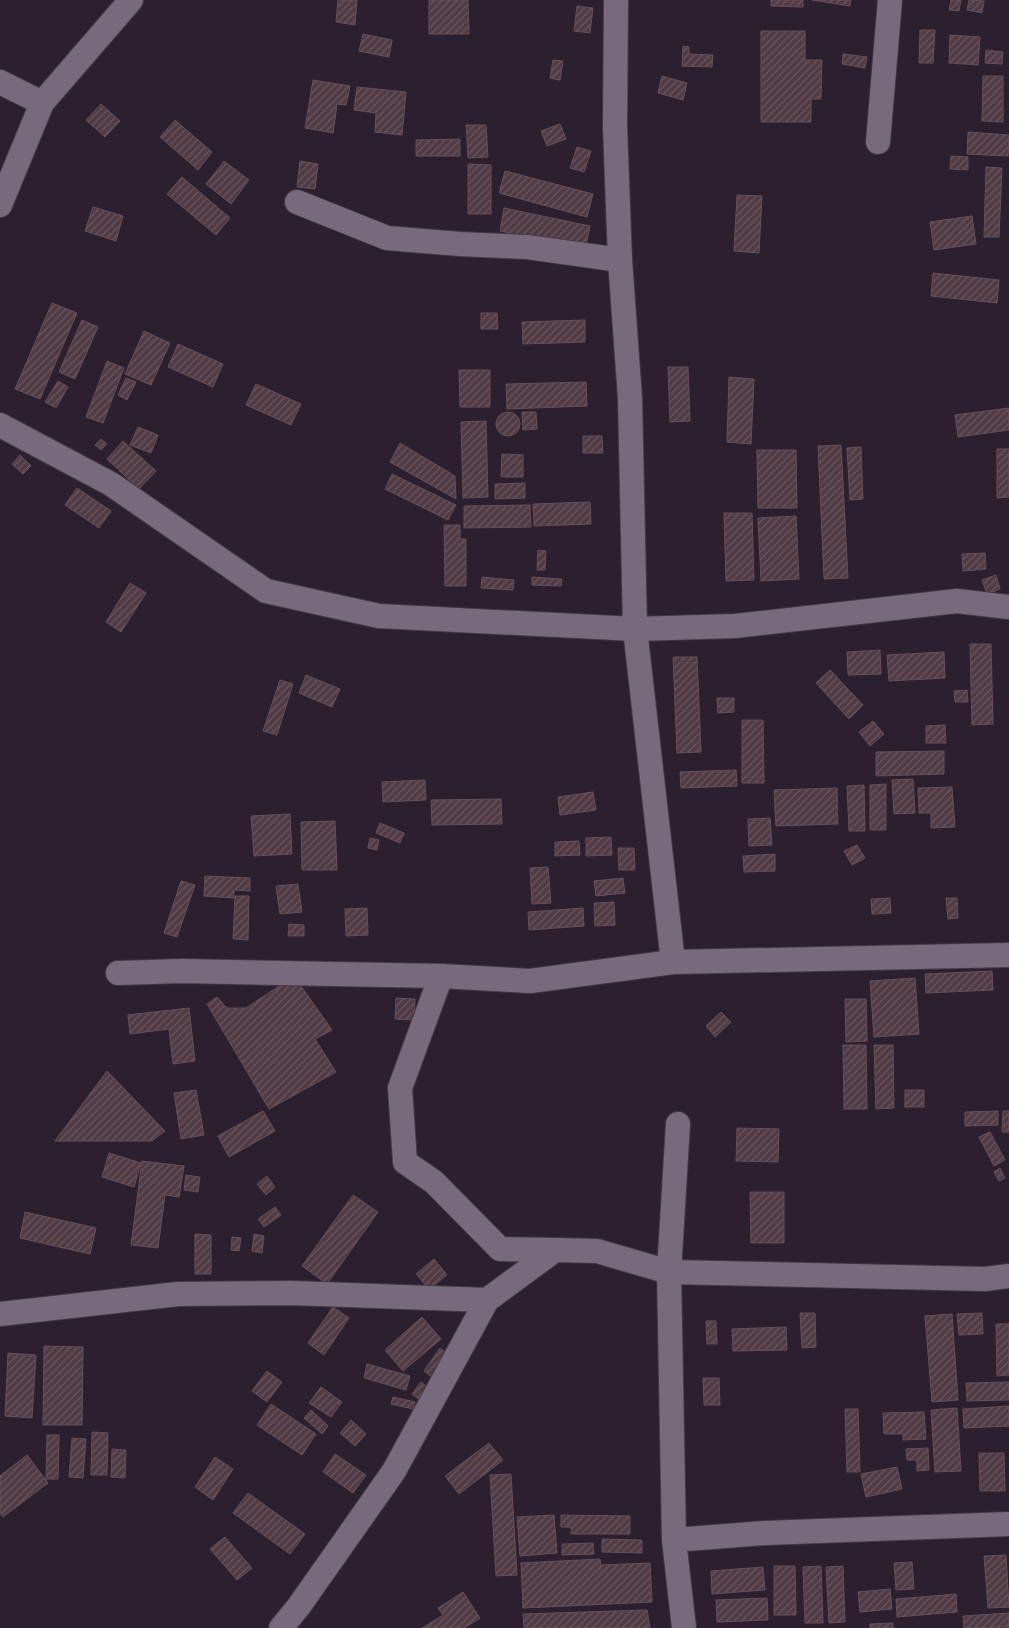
<svg xmlns="http://www.w3.org/2000/svg" width="1009" height="1628" font-family="'Open Sans',sans-serif">
	<style>
		.building { fill: url(#building-hatch); stroke: #664f58 }
		.lines { fill: none; stroke-linecap: round; stroke-linejoin: round }
		.street-casing { stroke: #453a48; stroke-width: 26 }
		.street { stroke: #79697c; stroke-width: 24 }
	</style>
	<defs>
		<pattern id="building-hatch" width="6" height="6" patternUnits="userSpaceOnUse" patternTransform="scale(1.25)"><rect width="6" height="6" fill="#503a43"/><path d="M-1 1l2-2M0 6l6-6M5 7l2-2" fill="none" stroke="#6a565f"/></pattern>
	</defs>
	<rect width="100%" height="100%" fill="#2c1f2f"/>
	<g class="building">
		<path d="M338,0H357L355,25L336,22Z"/>
		<path d="M429,0H468L469,34H429Z"/>
		<path d="M771,0H803V7L771,6Z"/>
		<path d="M812,0H851L850,6Z"/>
		<path d="M951,0H961L959,11L949,10Z"/>
		<path d="M969,0L984,1L982,13L967,10Z"/>
		<path d="M577,6L593,8L590,33L574,31Z"/>
		<path d="M920,30H935L933,63H919Z"/>
		<path d="M761,31H805V60H822L821,99H811V122H761Z"/>
		<path d="M363,34L392,40L389,57L359,51Z"/>
		<path d="M950,35L980,37L978,65L949,63Z"/>
		<path d="M683,46L689,47V54L713,55L712,67L682,66Z"/>
		<path d="M986,50L1003,52L1002,64L985,63Z"/>
		<path d="M843,54L867,57L865,68L842,64Z"/>
		<path d="M553,60L563,61L560,80L550,78Z"/>
		<path d="M662,76L687,83L683,100L658,93Z"/>
		<path d="M983,76H1003V122L982,121Z"/>
		<path d="M313,80L350,86L346,105L337,104L333,133L305,128Z"/>
		<path d="M357,87L406,92L402,135L375,132L376,113L354,110Z"/>
		<path d="M101,104L120,121L105,137L86,120Z"/>
		<path d="M175,120L212,152L198,170L160,137Z"/>
		<path d="M560,124L566,139L547,146L541,131Z"/>
		<path d="M466,125H486L488,157L468,158Z"/>
		<path d="M968,132L1009,135L1008,156L967,154Z"/>
		<path d="M460,139V156H416V140Z"/>
		<path d="M577,147L591,151L584,172L570,168Z"/>
		<path d="M951,156L968,157V170L950,169Z"/>
		<path d="M224,161L249,180L231,204L206,184Z"/>
		<path d="M300,161L318,164L315,189L297,187Z"/>
		<path d="M468,164L491,165V214H468Z"/>
		<path d="M986,167L1002,168L999,237H984Z"/>
		<path d="M505,171L593,194L587,217L499,193Z"/>
		<path d="M182,177L230,218L216,235L167,194Z"/>
		<path d="M737,195L762,196L759,253L734,251Z"/>
		<path d="M93,207L123,216L116,241L85,231Z"/>
		<path d="M504,208L590,226L585,249L500,231Z"/>
		<path d="M972,216L976,244L934,250L930,222Z"/>
		<path d="M933,273L999,280L997,303L931,296Z"/>
		<path d="M52,303L77,313L40,399L15,389Z"/>
		<path d="M481,313H497L498,329H481Z"/>
		<path d="M82,320L98,327L75,379L59,372Z"/>
		<path d="M585,320V342L523,344L522,322Z"/>
		<path d="M144,331L170,343L151,385L125,374Z"/>
		<path d="M178,344L223,364L213,387L168,367Z"/>
		<path d="M107,361L124,368L103,423L86,417Z"/>
		<path d="M668,367H688L690,421L670,422Z"/>
		<path d="M459,370H490V407H460Z"/>
		<path d="M729,377L754,379L751,444L727,442Z"/>
		<path d="M126,378L136,382L127,400L118,395Z"/>
		<path d="M58,381L68,387L56,408L45,402Z"/>
		<path d="M586,382L587,406L507,409L506,384Z"/>
		<path d="M256,384L301,404L291,425L246,405Z"/>
		<path d="M1009,408V430L958,437L955,415Z"/>
		<path d="M522,412H536L537,429L523,430Z"/>
		<circle cx="508" cy="424" r="12"/>
		<path d="M486,421L488,497L463,498L461,422Z"/>
		<path d="M138,427L158,435L151,453L130,445Z"/>
		<path d="M583,436H602L603,453H583Z"/>
		<path d="M101,439L107,444L101,450L95,445Z"/>
		<path d="M123,441L156,471L139,489L107,459Z"/>
		<path d="M400,443L455,476L456,499L390,462Z"/>
		<path d="M841,445L848,578L824,579L818,446Z"/>
		<path d="M861,447L863,499L850,500L847,448Z"/>
		<path d="M997,449H1009V497L997,498Z"/>
		<path d="M757,450H796L797,508H758Z"/>
		<path d="M502,454L523,455V477H501Z"/>
		<path d="M20,455L31,466L23,474L12,464Z"/>
		<path d="M392,474L456,505L448,520L385,489Z"/>
		<path d="M525,483V498L495,499V484Z"/>
		<path d="M77,488L111,511L99,528L65,505Z"/>
		<path d="M590,502L591,524L534,526L533,504Z"/>
		<path d="M530,505L531,527L464,528V506Z"/>
		<path d="M724,513H752L754,580L726,581Z"/>
		<path d="M796,516L799,579L761,581L758,518Z"/>
		<path d="M444,525H460V539H466V586H445Z"/>
		<path d="M538,550L546,551L545,570H537Z"/>
		<path d="M985,553L986,569L963,571L962,554Z"/>
		<path d="M996,575L1000,589L987,594L982,580Z"/>
		<path d="M482,577L514,580L513,590L481,588Z"/>
		<path d="M532,577L562,579L561,586L532,585Z"/>
		<path d="M130,583L146,593L121,632L106,622Z"/>
		<path d="M970,644H991L993,724L972,725Z"/>
		<path d="M880,650L881,674L848,675L847,652Z"/>
		<path d="M944,652L945,678L889,681L887,655Z"/>
		<path d="M673,657H697L701,752L677,753Z"/>
		<path d="M830,670L863,705L849,719L816,683Z"/>
		<path d="M306,675L340,689L332,707L299,693Z"/>
		<path d="M280,680L293,684L277,735L263,731Z"/>
		<path d="M967,690L968,702H955L954,691Z"/>
		<path d="M717,698H734V712L718,713Z"/>
		<path d="M742,720H763L764,783H742Z"/>
		<path d="M873,721L884,734L870,746L859,732Z"/>
		<path d="M945,725L946,743H926V726Z"/>
		<path d="M944,751V774L876,776V752Z"/>
		<path d="M736,770L737,786L681,788L680,772Z"/>
		<path d="M913,779L915,813L894,814L892,780Z"/>
		<path d="M425,780L426,800L383,802L382,782Z"/>
		<path d="M886,784V830H870V785Z"/>
		<path d="M864,785L865,831H849L847,786Z"/>
		<path d="M952,787L955,827L931,828V813H919L918,788Z"/>
		<path d="M837,788L838,824L776,826L774,790Z"/>
		<path d="M593,792L596,810L560,815L558,797Z"/>
		<path d="M501,799L502,824L432,825L431,800Z"/>
		<path d="M290,814L292,854L254,856L251,816Z"/>
		<path d="M770,818L772,845L749,846L748,819Z"/>
		<path d="M335,821L337,870H302L301,822Z"/>
		<path d="M380,823L404,833L400,843L376,833Z"/>
		<path d="M611,837L612,855L586,856V838Z"/>
		<path d="M370,838L379,840L377,850L368,848Z"/>
		<path d="M579,841L580,855L555,856V842Z"/>
		<path d="M857,845L865,858L852,865L844,851Z"/>
		<path d="M618,848H634L635,870H619Z"/>
		<path d="M775,854V871L744,872L743,856Z"/>
		<path d="M548,867L551,903L532,904L530,868Z"/>
		<path d="M205,876L250,878V891L234,890V898L204,896Z"/>
		<path d="M623,878L625,893L596,896L594,881Z"/>
		<path d="M181,881L195,885L177,937L164,933Z"/>
		<path d="M298,884L302,912L280,914L276,886Z"/>
		<path d="M235,896H249L248,940L233,939Z"/>
		<path d="M890,898L891,913L872,914L871,899Z"/>
		<path d="M946,898H957L958,918L948,919Z"/>
		<path d="M614,902L615,925L595,926L594,903Z"/>
		<path d="M367,908L368,935L346,936L345,909Z"/>
		<path d="M583,908L584,926L529,930L528,912Z"/>
		<path d="M289,924L304,925V936H288Z"/>
		<path d="M992,971L993,990L926,993L925,974Z"/>
		<path d="M294,976L332,1030L315,1039L336,1072L269,1109L207,1004L217,997L227,1008H246Z"/>
		<path d="M915,978L919,1034L874,1037L870,981Z"/>
		<path d="M396,998L415,999L414,1020L395,1019Z"/>
		<path d="M845,999H866L867,1041L846,1042Z"/>
		<path d="M189,1008L195,1061L173,1064L169,1029L130,1034L128,1015Z"/>
		<path d="M721,1012L731,1022L715,1037L706,1026Z"/>
		<path d="M843,1045H866L867,1109H844Z"/>
		<path d="M874,1045H893L894,1108L876,1109Z"/>
		<path d="M107,1071L165,1131L152,1141H55Z"/>
		<path d="M196,1090L204,1135L181,1139L174,1093Z"/>
		<rect x="905" y="1090" width="19" height="17"/>
		<path d="M263,1111L275,1131L229,1157L218,1136Z"/>
		<path d="M998,1111V1125L965,1126V1112Z"/>
		<path d="M1003,1111H1009V1132H1002Z"/>
		<path d="M737,1128L779,1129L778,1162L736,1161Z"/>
		<path d="M990,1132L1005,1160L994,1166L979,1137Z"/>
		<path d="M109,1153L141,1163L134,1187L102,1177Z"/>
		<path d="M142,1161L184,1166L179,1197L165,1195L158,1248L131,1245Z"/>
		<path d="M1000,1168L1005,1178L999,1181L994,1172Z"/>
		<path d="M186,1175L200,1177L198,1192L184,1190Z"/>
		<path d="M267,1176L275,1187L266,1195L257,1184Z"/>
		<path d="M750,1192H784V1243H751Z"/>
		<path d="M353,1195L378,1212L327,1284L302,1266Z"/>
		<path d="M275,1207L281,1215L264,1227L258,1219Z"/>
		<path d="M25,1212L96,1228L90,1254L20,1238Z"/>
		<path d="M195,1234L211,1235V1274H195Z"/>
		<path d="M254,1234L264,1236L262,1253L252,1251Z"/>
		<path d="M232,1237L241,1238L239,1251L231,1250Z"/>
		<path d="M434,1259L447,1275L429,1289L416,1274Z"/>
		<path d="M333,1307L349,1318L324,1355L308,1343Z"/>
		<path d="M800,1313H815L816,1347L802,1348Z"/>
		<path d="M982,1313L983,1334L959,1335L957,1314Z"/>
		<path d="M952,1314L958,1400L932,1402L925,1316Z"/>
		<path d="M422,1317L441,1339L403,1371L385,1350Z"/>
		<path d="M706,1321H716L717,1344H707Z"/>
		<path d="M996,1324H1009V1375L997,1376Z"/>
		<path d="M786,1327L787,1350L733,1351L732,1329Z"/>
		<path d="M44,1346L83,1347L82,1425H43Z"/>
		<path d="M440,1348L450,1356L434,1379L424,1371Z"/>
		<path d="M8,1353L36,1355L32,1418L5,1416Z"/>
		<path d="M367,1364L410,1376L406,1390L364,1378Z"/>
		<path d="M267,1371L282,1382L267,1402L252,1391Z"/>
		<path d="M703,1378H719L720,1405H704Z"/>
		<path d="M421,1382L430,1389L421,1401L412,1394Z"/>
		<path d="M1009,1382V1400L967,1401L966,1383Z"/>
		<path d="M321,1387L342,1402L331,1417L309,1403Z"/>
		<path d="M393,1397L415,1402L413,1409L391,1404Z"/>
		<path d="M271,1404L316,1434L302,1455L257,1425Z"/>
		<path d="M1009,1406V1426L964,1428L963,1409Z"/>
		<path d="M957,1408L961,1471L935,1472L931,1410Z"/>
		<path d="M845,1409H858L860,1472H847Z"/>
		<path d="M311,1410L328,1426L322,1434L304,1418Z"/>
		<path d="M924,1412L926,1439L903,1440V1434H884L883,1413Z"/>
		<path d="M351,1420L366,1434L355,1446L340,1433Z"/>
		<path d="M92,1432L108,1433L107,1475H91Z"/>
		<path d="M47,1435H59L58,1479H46Z"/>
		<path d="M72,1438L86,1439L83,1478L69,1477Z"/>
		<path d="M489,1443L503,1460L459,1494L445,1476Z"/>
		<path d="M928,1448L929,1470L917,1471V1460H907L906,1449Z"/>
		<path d="M112,1449L126,1450L125,1478L111,1477Z"/>
		<path d="M979,1453H1004L1005,1491H980Z"/>
		<path d="M335,1454L366,1475L353,1493L323,1472Z"/>
		<path d="M27,1455L48,1483L3,1517L0,1513V1476Z"/>
		<path d="M215,1457L233,1469L213,1500L195,1487Z"/>
		<path d="M897,1467L902,1489L866,1497L861,1474Z"/>
		<path d="M511,1474L517,1575L496,1576L490,1475Z"/>
		<path d="M248,1493L305,1534L290,1554L233,1513Z"/>
		<path d="M554,1515L557,1553L520,1556L517,1517Z"/>
		<path d="M561,1515L630,1516V1534H571V1527H561Z"/>
		<path d="M225,1537L252,1568L237,1580L210,1549Z"/>
		<path d="M602,1539L642,1540V1553L602,1552Z"/>
		<path d="M593,1543L594,1554L562,1555V1544Z"/>
		<path d="M1006,1555L1009,1607L988,1608L984,1556Z"/>
		<path d="M600,1559L601,1565L650,1563L652,1602L523,1608L521,1563Z"/>
		<path d="M912,1562L914,1589L896,1590L894,1563Z"/>
		<path d="M774,1566H795L796,1615H774Z"/>
		<path d="M821,1566L823,1623H805L803,1567Z"/>
		<path d="M843,1566L845,1622L829,1623L826,1567Z"/>
		<path d="M763,1567L765,1590L712,1594L711,1571Z"/>
		<path d="M890,1589L892,1609L860,1612L858,1592Z"/>
		<path d="M463,1592L480,1618L464,1628H422L443,1615L438,1608Z"/>
		<path d="M956,1594L957,1612L897,1617L896,1599Z"/>
		<path d="M767,1598L768,1620L717,1622L716,1600Z"/>
		<path d="M647,1610L650,1628H524L523,1614Z"/>
		<path d="M1009,1613V1627L964,1628L963,1616Z"/>
		<path d="M893,1623V1628H870V1624Z"/>
	</g>
	<g class="lines">
		<defs>
			<g id="street">
				<path d="M616,0L615,126L620,260L630,398L635,629L673,962"/>
				<path d="M0,82L42,103"/>
				<path d="M878,142L890,0"/>
				<path d="M297,202L387,238L460,244L527,247L620,260"/>
				<path d="M0,205L42,103L131,0"/>
				<path d="M0,425L111,484L266,591L379,616L635,629L735,626L957,601L1009,607"/>
				<path d="M118,973L182,971L441,976L530,981L673,962L1009,955"/>
				<path d="M441,976L400,1088L405,1162L434,1182L500,1249L555,1250"/>
				<path d="M678,1124L669,1272L674,1540L684,1628"/>
				<path d="M0,1314L178,1294L292,1293L487,1300"/>
				<path d="M674,1540L765,1533L1009,1524"/>
				<path d="M281,1628L299,1606L394,1471L487,1300L555,1250L597,1251L669,1272L985,1279L1009,1276"/>
			</g>
		</defs>
		<use href="#street" class="street-casing"/>
		<use href="#street" class="street"/>
	</g>
</svg>
